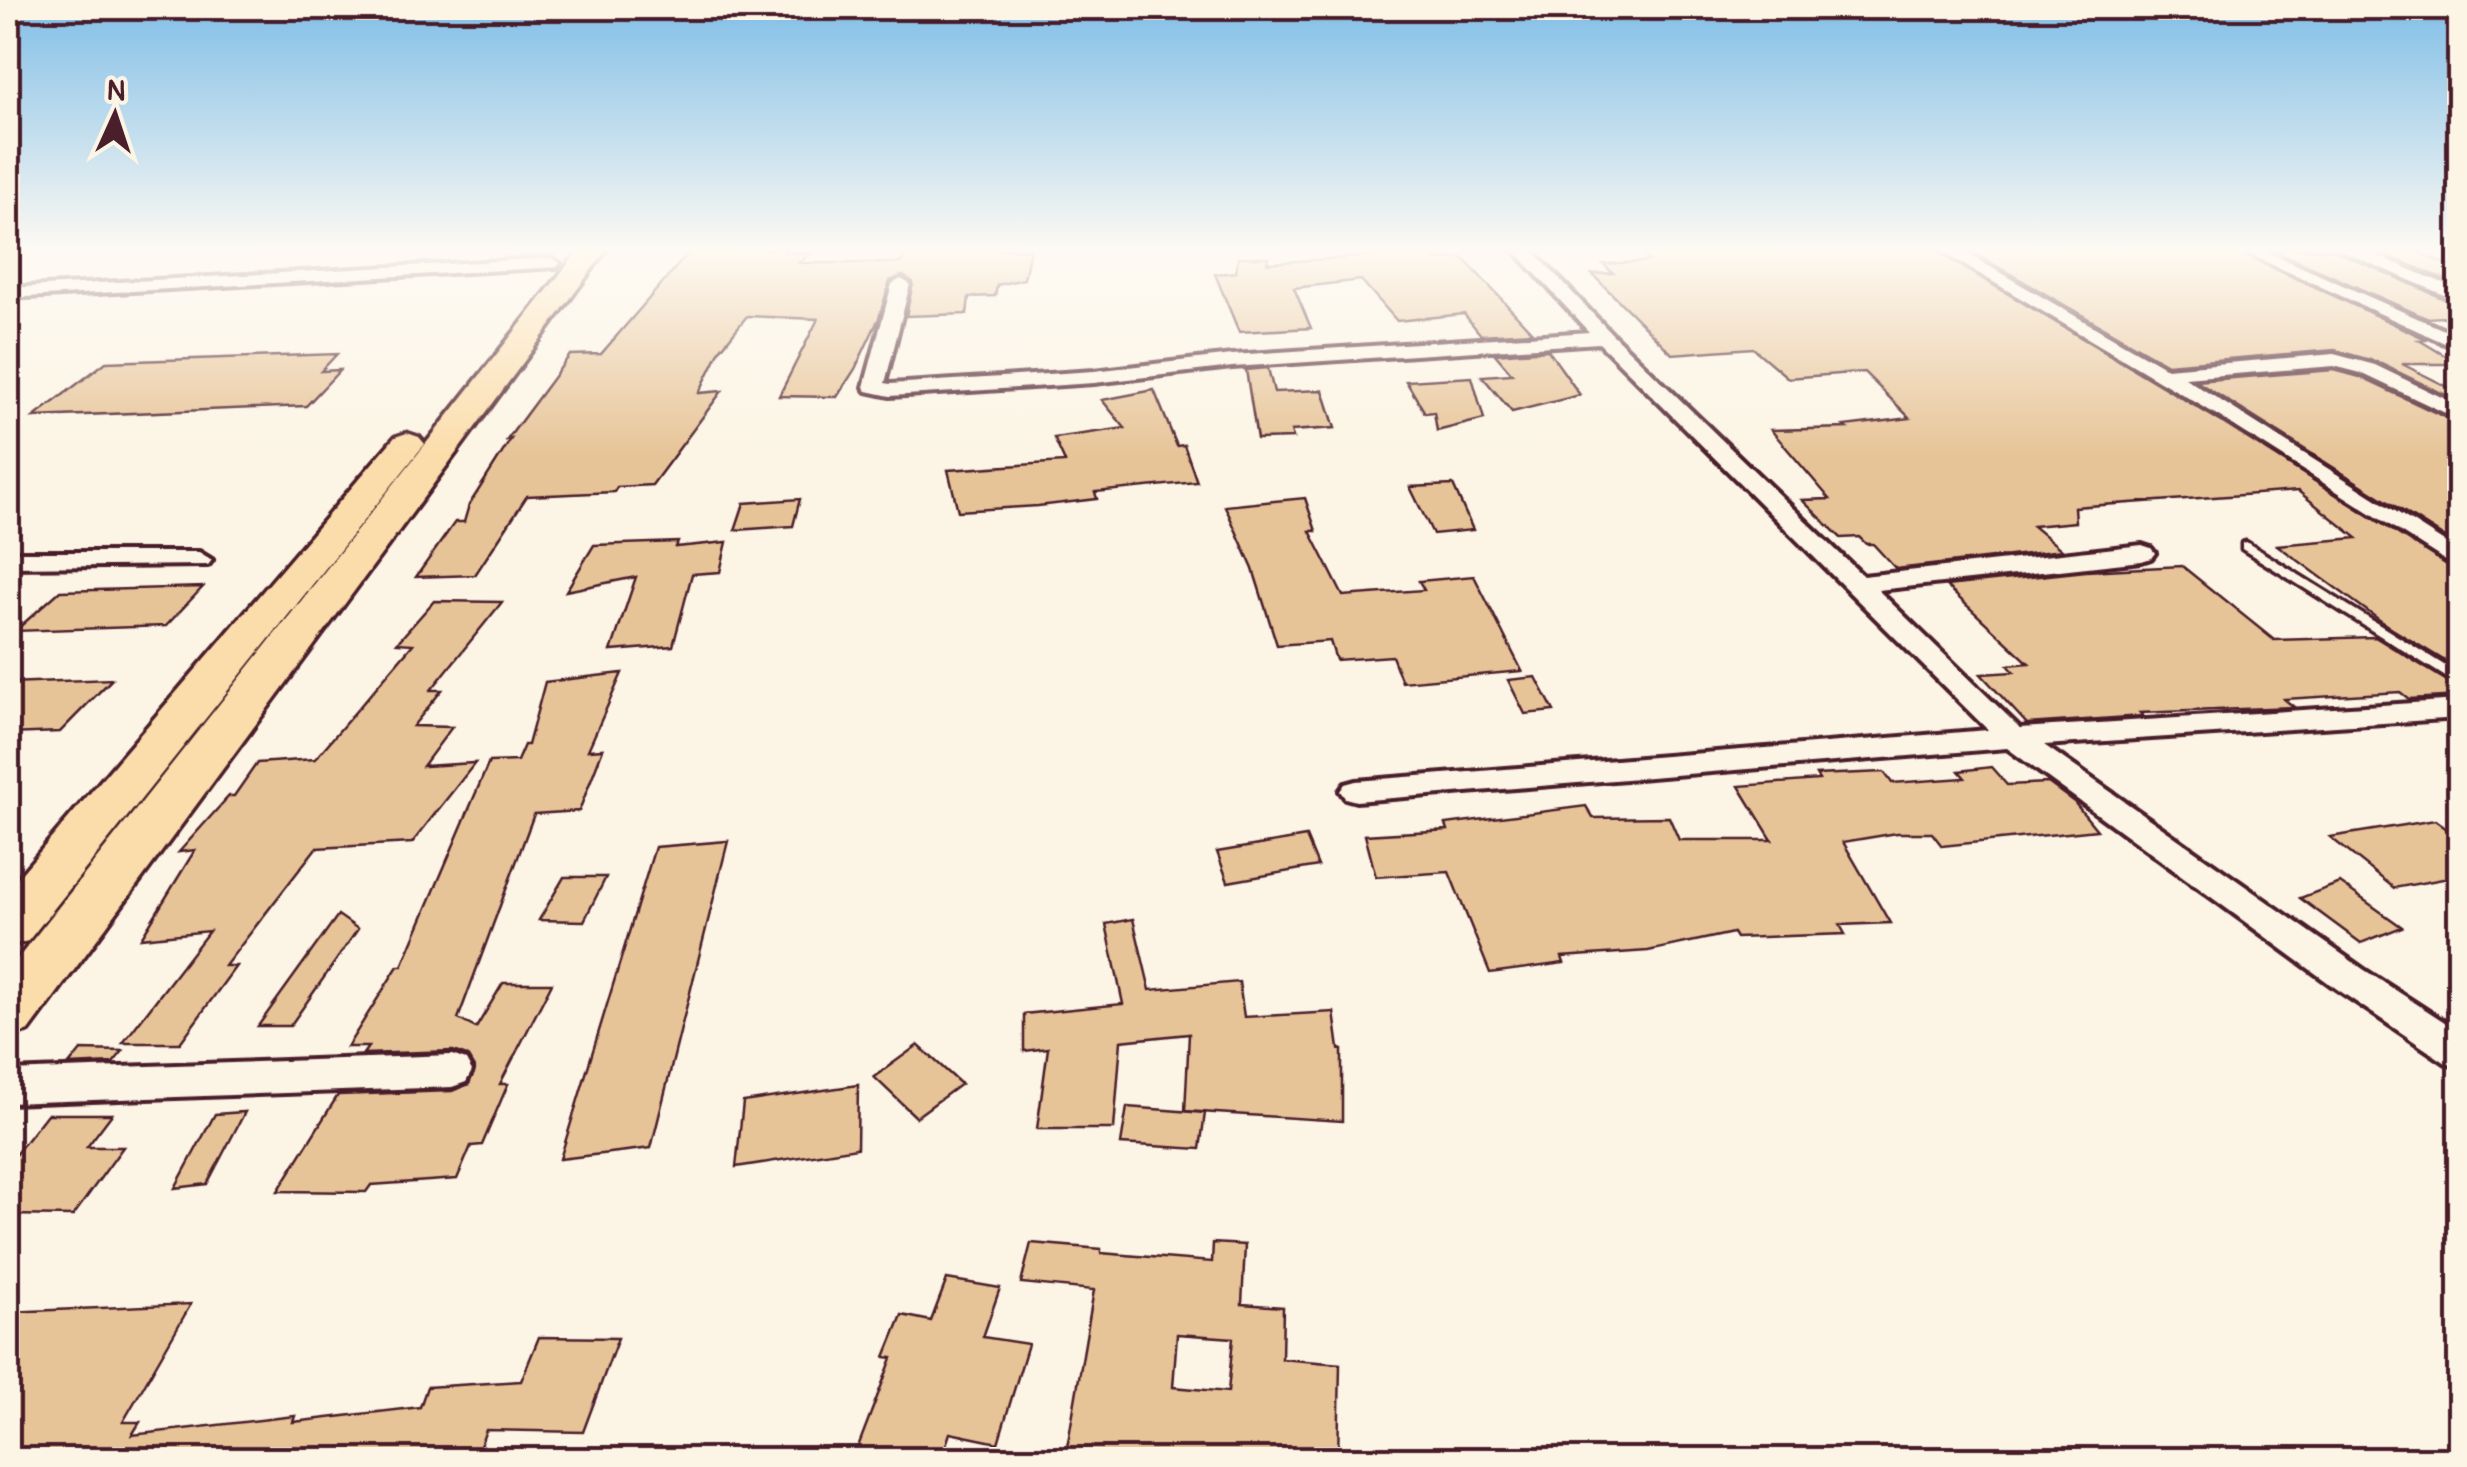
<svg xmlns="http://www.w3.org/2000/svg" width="2467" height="1467" font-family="Pangolin,sans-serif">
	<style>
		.building { fill: #e7c498; stroke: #4a1f2b; stroke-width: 2.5; fill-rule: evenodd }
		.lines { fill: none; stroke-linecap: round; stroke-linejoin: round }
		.service-casing { stroke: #4a1f2b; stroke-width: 7 }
		.minor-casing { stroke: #4a1f2b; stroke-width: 8 }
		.primary-casing { stroke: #4a1f2b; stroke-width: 7 }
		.service { fill: #fcf5e5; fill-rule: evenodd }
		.minor { fill: #fcf5e5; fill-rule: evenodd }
		.primary { fill: #fbddab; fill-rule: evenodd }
	</style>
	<rect width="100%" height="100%" fill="#fcf5e5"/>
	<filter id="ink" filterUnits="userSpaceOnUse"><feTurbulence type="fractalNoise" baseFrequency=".01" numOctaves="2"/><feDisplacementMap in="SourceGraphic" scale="20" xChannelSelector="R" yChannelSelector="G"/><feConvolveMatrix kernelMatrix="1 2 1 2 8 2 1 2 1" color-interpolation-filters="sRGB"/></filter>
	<g filter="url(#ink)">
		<g class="building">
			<path d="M788,249L785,252L810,254L799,263H901L907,251L1030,249L1024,279L997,285L995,296L969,297L967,314L906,316L913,282L903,276L890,281L879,318L855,369L837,397L779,396L818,319L747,316L720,350L699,393L722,391L652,485L617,487L614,492L527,496L475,575L416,577L455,522H464L469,505L511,439L507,440L570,355L601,354L690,251Z"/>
			<path d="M1369,249H1428L1436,260L1463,258L1532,332L1481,335L1464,314L1397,321L1361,280L1294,288L1311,328L1239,332L1215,274L1236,272L1238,257H1268L1267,263L1374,256Z"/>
			<path d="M1638,249H1934L2215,418L2460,573V670L2389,627L2277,545L2357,538L2298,491L2074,507L2075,522L2033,526L2062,550L1896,569L1873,544H1866L1859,537L1841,538L1802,500L1830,499L1771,430L1847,428L1844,426L1910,418L1864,372L1788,378L1753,348L1672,354L1592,274L1613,273L1603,264L1650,261Z"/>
			<path d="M1967,249H2234L2428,340H2419L2459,364H2402L2460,393V402L2377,362L2335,350L2167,364Z"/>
			<path d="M2271,249H2334L2460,306V316L2426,318Z"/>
			<path d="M2372,249H2411L2460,270V286Z"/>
			<path d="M1548,350L1580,395L1512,412L1482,376L1512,374L1495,354Z"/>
			<path d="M337,354L321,371L340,370L306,406L34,417L106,362Z"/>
			<path d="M1268,368L1274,392L1323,390L1335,428L1291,431L1293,438L1257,439L1246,370Z"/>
			<path d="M2334,370L2360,377L2460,424V547L2196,381Z"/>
			<path d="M1472,377L1484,419L1437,431L1434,412L1425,413L1406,381Z"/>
			<path d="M1154,390L1177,446L1184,445L1197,482L1095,492L1097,499L1038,506L958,511L948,470L1065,462L1054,438L1125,428L1102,400Z"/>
			<path d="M1453,485L1473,530L1433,534L1410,487Z"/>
			<path d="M1305,498L1316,531H1310L1343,596L1424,590L1419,581L1474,576L1522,671L1402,682L1392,656L1336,660L1330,641L1277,645L1253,569L1225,506Z"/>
			<path d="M800,499L793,526L735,530L744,503Z"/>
			<path d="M678,542L676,547L727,542L720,572L692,574L673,646L611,651L636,577L566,591L594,545Z"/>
			<path d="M2182,566L2274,640L2375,637L2460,689V696L2409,699L2400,692L2284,699L2294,707L2140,713L2143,716L2027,724L1981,674L2014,672L2008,665L2029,663L1946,586L2086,571Z"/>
			<path d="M203,587L166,626L15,631L60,591Z"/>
			<path d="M434,601L502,602L431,690H442L413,726L452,727L423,766L475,763L412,843L316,848L225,966H236L180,1043H123L209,931L141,938L195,850L179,852L229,796H234L257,763L315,759L413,644L397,643Z"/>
			<path d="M622,673L588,750L603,749L579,811L534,814L458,1019L476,1028L503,983H552L500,1084H508L482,1145L471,1146L457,1179L371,1185L366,1192L278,1191L338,1095L452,1091L469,1084L475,1069L467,1056L453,1051L363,1054L368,1047H347L398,966H402L489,762L517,761L524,745H528L545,682Z"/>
			<path d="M1536,677L1554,711L1525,714L1508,680Z"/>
			<path d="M112,679L60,732L8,734V683Z"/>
			<path d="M1991,767L2007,785L2048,783L2074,802L2097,830L1942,846L1932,833H1897L1843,842L1890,923L1840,925L1845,934L1736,938L1733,933L1648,951L1562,957L1564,963L1490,973L1449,872L1376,877L1365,835L1448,830L1446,824L1586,806L1593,818L1669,817L1679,840H1772L1739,786L1819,780L1816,775L1884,772L1892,783L1965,778L1959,771Z"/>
			<path d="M2435,820L2460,839V876L2394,888L2330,837Z"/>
			<path d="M1306,837L1318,866L1228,882L1217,852Z"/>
			<path d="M728,841L651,1148L560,1159L655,847Z"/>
			<path d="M564,877H606L584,921L539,920Z"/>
			<path d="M2340,883L2402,927L2361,943L2300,898Z"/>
			<path d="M338,915L358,929L290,1026H258Z"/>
			<path d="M1133,919L1150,990L1239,982L1244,1017L1334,1012L1339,1049L1342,1050V1121L1185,1111L1189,1034L1121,1041L1114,1129H1037L1048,1048L1024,1051V1014L1123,1004L1106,924Z"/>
			<path d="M918,1045L961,1084L916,1117L874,1077Z"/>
			<path d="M81,1050L123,1051L113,1063L69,1065Z"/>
			<path d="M858,1085L857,1148L736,1167L743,1102Z"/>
			<path d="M1127,1107L1205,1113L1200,1149L1121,1144Z"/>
			<path d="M245,1112L207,1184L175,1188L215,1114Z"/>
			<path d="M47,1114H112L87,1147H123L73,1216L8,1215V1164Z"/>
			<path d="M1031,1243L1101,1249V1253L1212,1262L1213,1243L1245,1245L1242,1304L1283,1307L1282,1359L1340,1364L1338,1460H1065L1094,1290L1021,1283ZM1177,1334L1233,1338L1228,1392L1173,1387Z"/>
			<path d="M947,1279L1000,1288L983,1337L1028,1344L998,1443L950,1433L941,1460H895L856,1452L892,1358L885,1357L902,1315L931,1321Z"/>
			<path d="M191,1304L123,1422H140L132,1435L295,1416L293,1422L420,1407L427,1387L521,1381L539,1337L618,1338L583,1432L486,1430L475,1460H8V1312Z"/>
		</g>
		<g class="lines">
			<defs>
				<path id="service" d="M2246,542L2460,675V686L2242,549V543Z"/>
				<g id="minor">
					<path d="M1513,249H1531L1611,333L1863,576L2142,545L2151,548L2155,553L2151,558L2142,561L1878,590L2020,728L2460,700V718L2044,745L2363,969L2460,1032V1068L2446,1063L2337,989L2007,748L1356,801L1345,798L1340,791L1345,784L1356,781L1988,730L1599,343L1232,367L1094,383L890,396L867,391L864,387L892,284L901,279L910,284L885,383L890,384L1094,371L1232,355L1589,332Z"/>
					<path d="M1938,249H1959L2166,368L2334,354L2375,365L2460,406V420L2361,373L2334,366L2185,378L2460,552V570L2217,415Z"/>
					<path d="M2238,249H2261L2460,337V350Z"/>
					<path d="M2338,249H2361L2460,290V302Z"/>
					<path d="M2442,249H2460V258Z"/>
					<path d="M551,258L560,263L557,267L8,298V288Z"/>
					<path d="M199,552L212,560L208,565L8,567V552Z"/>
					<path d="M452,1055L466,1060L472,1071L466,1082L452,1087L8,1103V1071Z"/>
				</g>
				<g id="primary">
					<path d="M580,249H607L29,1031L8,1037V971Z"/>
					<path d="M407,433L419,437L425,444L419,451L28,941L8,946V889L395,437Z"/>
				</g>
			</defs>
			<use href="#service" class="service-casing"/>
			<use href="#minor" class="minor-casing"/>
			<use href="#primary" class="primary-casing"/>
			<use href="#service" class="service"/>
			<use href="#minor" class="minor"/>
			<use href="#primary" class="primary"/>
		</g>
	</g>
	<linearGradient id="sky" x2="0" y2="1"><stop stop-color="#80bee7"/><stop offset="0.55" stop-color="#fefaf3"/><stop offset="1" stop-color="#fefaf3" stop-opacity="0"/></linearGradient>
	<rect width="2467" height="455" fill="url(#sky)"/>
	<rect width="2467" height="1467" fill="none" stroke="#fcf5e5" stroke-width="40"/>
	<rect x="20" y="20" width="2427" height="1427" fill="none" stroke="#4a1f2b" stroke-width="4" filter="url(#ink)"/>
	<g transform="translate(115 115) rotate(3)" stroke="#fcf5e5" stroke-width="8" paint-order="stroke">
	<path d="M0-8L18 38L0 25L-18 38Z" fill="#4a1f2b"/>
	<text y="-15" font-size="28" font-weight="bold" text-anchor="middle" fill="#4a1f2b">N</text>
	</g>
</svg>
